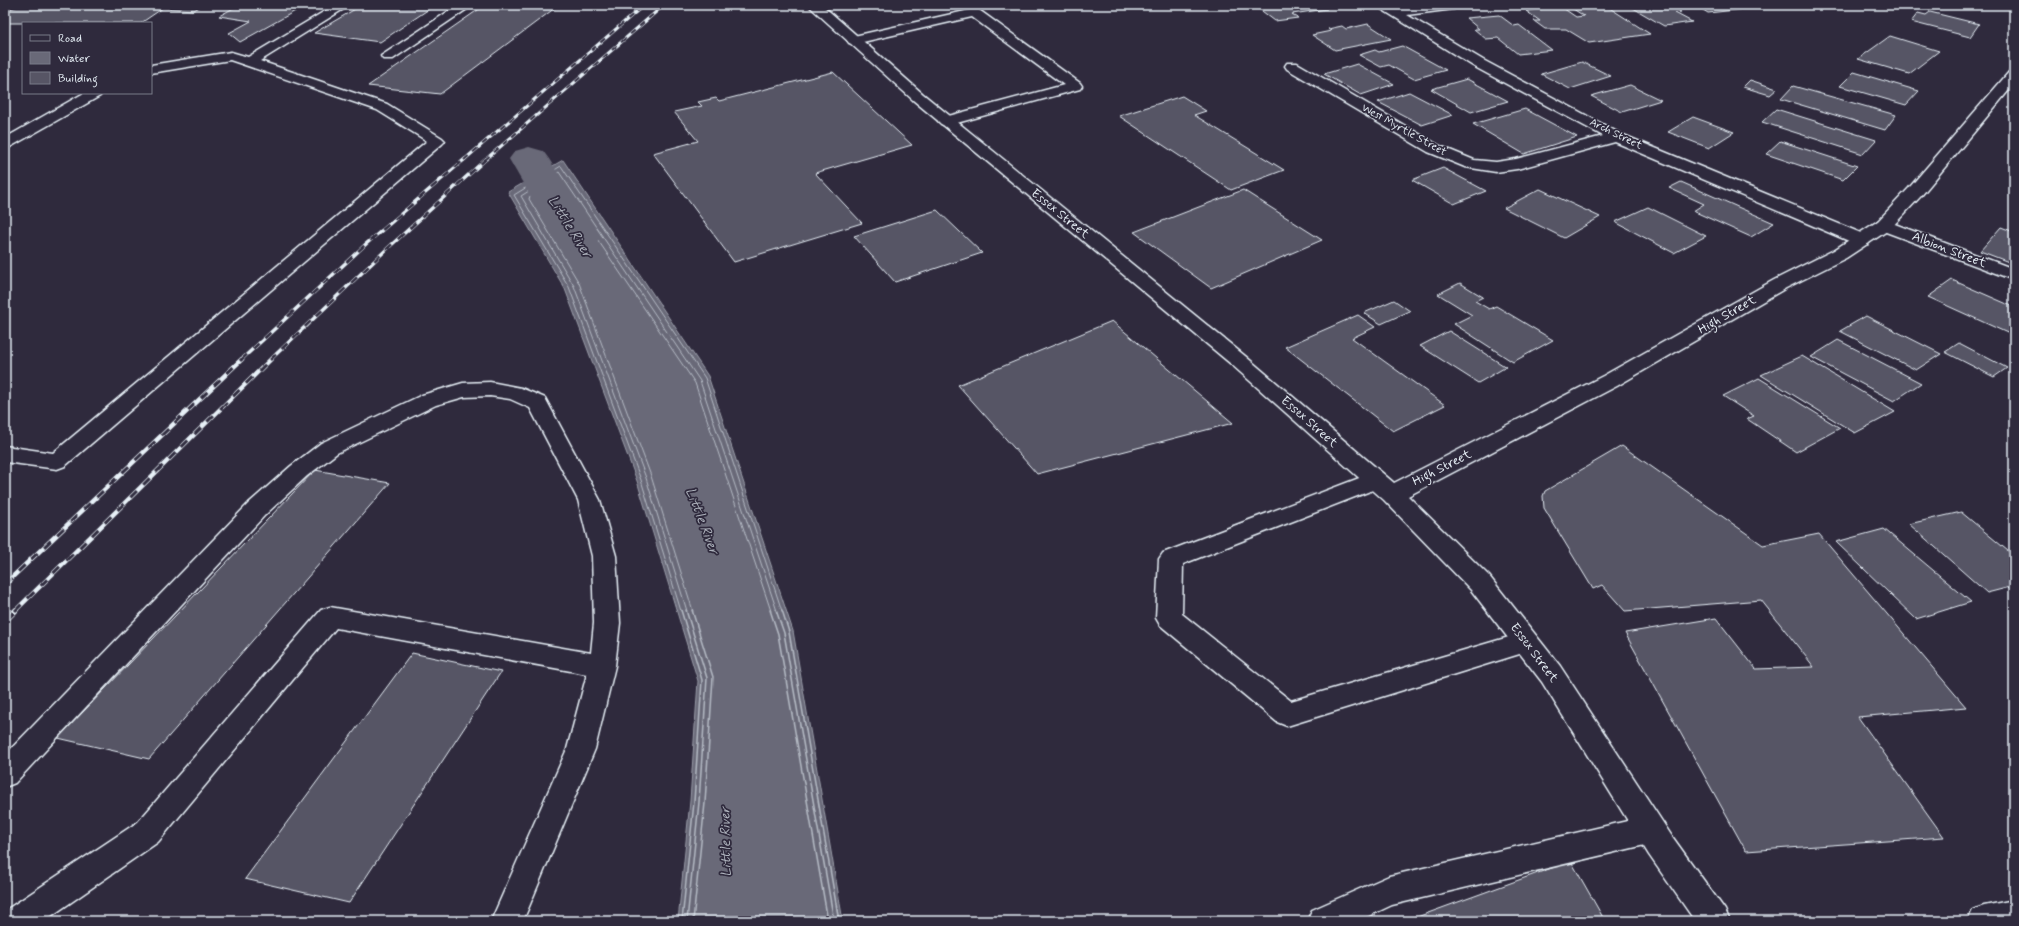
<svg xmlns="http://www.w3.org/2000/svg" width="2019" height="926" font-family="Mynerve,sans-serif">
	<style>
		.water { fill: #696978; stroke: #9c9fab }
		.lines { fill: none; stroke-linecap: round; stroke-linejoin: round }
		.shore-far1 { stroke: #b5bbc5; stroke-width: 1 }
		.shore { stroke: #b5bbc5; stroke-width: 1.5 }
		.canal { fill: #696978; fill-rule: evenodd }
		.building { fill: #575565; stroke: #e8f1f8 }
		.lane-casing { stroke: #e8f1f8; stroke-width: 3 }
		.street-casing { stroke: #e8f1f8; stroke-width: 3 }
		.secondary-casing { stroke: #e8f1f8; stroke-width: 3 }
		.lane { fill: #2f2a3d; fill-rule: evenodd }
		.street { fill: #2f2a3d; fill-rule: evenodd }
		.secondary { fill: #2f2a3d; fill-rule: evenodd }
		.rail-far3-casing { stroke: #e8f1f8; stroke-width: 3 }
		.rail-far2-casing { stroke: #e8f1f8; stroke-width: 3.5 }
		.rail-far1-casing { stroke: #e8f1f8; stroke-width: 4.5 }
		.rail-casing { stroke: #e8f1f8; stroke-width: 5.5 }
		.rail-far3 { stroke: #2f2a3d; stroke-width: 2; stroke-dasharray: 6; stroke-linecap: butt }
		.rail-far2 { stroke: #2f2a3d; stroke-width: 2.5; stroke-dasharray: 8; stroke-linecap: butt }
		.rail-far1 { stroke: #2f2a3d; stroke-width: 3; stroke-dasharray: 9; stroke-linecap: butt }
		.rail { stroke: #2f2a3d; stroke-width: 4; stroke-dasharray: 12; stroke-linecap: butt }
		.labels { text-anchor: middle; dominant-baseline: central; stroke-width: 3.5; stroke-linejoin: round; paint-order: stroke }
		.far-street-label { font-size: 11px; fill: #e8f1f8; stroke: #2f2a3d }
		.street-label { font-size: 13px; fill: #e8f1f8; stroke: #2f2a3d }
		.water-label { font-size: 14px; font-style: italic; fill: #afb4be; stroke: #2f2a3d }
	</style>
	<rect width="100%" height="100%" fill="#2f2a3d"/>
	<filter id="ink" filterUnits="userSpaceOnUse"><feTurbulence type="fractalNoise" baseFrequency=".025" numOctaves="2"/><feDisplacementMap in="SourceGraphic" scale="8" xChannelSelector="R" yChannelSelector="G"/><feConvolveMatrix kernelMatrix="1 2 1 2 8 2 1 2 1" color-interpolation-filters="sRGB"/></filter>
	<g filter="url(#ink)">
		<path class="water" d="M563,160L708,376L793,631L843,921H678L690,801L698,681L637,481L565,289L508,192Z"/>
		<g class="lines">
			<g class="shore-far1">
				<path d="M681,611L641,480L569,287L514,195L561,166L705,378L782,611"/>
				<path d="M687,611L646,478L574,286L521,196L559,172L700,381L777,611"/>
				<path d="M693,611L651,476L579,283L529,199L530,196L557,180L695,383L771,611"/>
			</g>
			<g class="shore">
				<path d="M681,610L702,680L694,802L682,921"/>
				<path d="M686,610L707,678L699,802L687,921"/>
				<path d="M692,610L713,677L705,803L693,921"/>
				<path d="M770,610L778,634L828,921"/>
				<path d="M776,610L784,633L834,921"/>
				<path d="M782,610L789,632L839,921"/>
			</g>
			<path class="canal" d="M529,147L543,151L549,159L599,239L592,248L577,252L562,248L555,239L509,159L515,151Z"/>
		</g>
		<g class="building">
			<path d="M21,5H203L194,10L163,8L141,23H5V11Z"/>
			<path d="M239,5H306L240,42L229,33L251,21L219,16Z"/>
			<path d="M362,5H435L380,42L314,33Z"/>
			<path d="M485,5H559L440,94L368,86Z"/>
			<path d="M1254,5H1322L1327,9L1292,14L1298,18L1275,21Z"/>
			<path d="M1567,5H1605L1650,34L1589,43L1566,29H1545L1534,21H1540L1526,11L1560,6L1576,17L1584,16Z"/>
			<path d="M1628,5H1669L1681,12L1675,13L1692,22L1664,26Z"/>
			<path d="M1695,5H1749L1754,8L1708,13Z"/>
			<path d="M1930,12L1979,24L1970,37L1911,22L1918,13L1926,15Z"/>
			<path d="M1499,15L1514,26L1519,25L1552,50L1518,54L1498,38L1486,39L1474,29H1479L1466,18Z"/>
			<path d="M1368,24L1391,39L1335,50L1312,35L1331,31L1328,29L1342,26L1346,29Z"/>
			<path d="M1890,36L1939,51L1909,74L1858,59Z"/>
			<path d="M1402,46L1446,70L1414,79L1389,65L1381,67L1359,55L1375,50L1379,52Z"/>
			<path d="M1582,62L1611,76L1570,89L1541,74Z"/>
			<path d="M1357,64L1394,84L1361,95L1324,74Z"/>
			<path d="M833,72L912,145L815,173L862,223L734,262L653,153L698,141L674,112L702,106L698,102L716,98L719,101Z"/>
			<path d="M1854,72L1919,91L1906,105L1840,86Z"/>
			<path d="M1467,79L1508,101L1471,112L1431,89Z"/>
			<path d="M1750,80L1777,89L1770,95L1743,87Z"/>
			<path d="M1630,85L1661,100L1622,112L1591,96Z"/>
			<path d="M1793,86L1896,115L1885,130L1781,99Z"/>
			<path d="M1409,92L1453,115L1422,125L1378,102Z"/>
			<path d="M1182,96L1206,111L1194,115L1284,170L1231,190L1119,116Z"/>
			<path d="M1525,109L1577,137L1524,154L1473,124Z"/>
			<path d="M1776,109L1876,140L1863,154L1762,122Z"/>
			<path d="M1693,117L1734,132L1709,148L1668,132Z"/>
			<path d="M1780,141L1857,166L1843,180L1766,154Z"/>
			<path d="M1443,168L1486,191L1454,204L1412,180Z"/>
			<path d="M1681,182L1774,223L1751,237L1693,211L1704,204L1669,188Z"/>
			<path d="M1540,189L1600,217L1564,238L1504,208Z"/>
			<path d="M1243,190L1322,240L1211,288L1134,232Z"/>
			<path d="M1648,207L1706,236L1674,253L1615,222Z"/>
			<path d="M937,210L982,253L895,282L854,236Z"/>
			<path d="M2001,227L2014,232V264L1980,251Z"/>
			<path d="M1952,280L2014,307V336L1928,297Z"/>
			<path d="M1460,283L1483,297L1475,301L1489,309L1496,306L1553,340L1513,362L1454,324L1472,315L1438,294Z"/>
			<path d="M1394,300L1410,311L1381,324L1364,313Z"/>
			<path d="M1358,315L1375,327L1352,338L1445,405L1393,431L1285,347Z"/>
			<path d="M1866,316L1941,354L1916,370L1840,331Z"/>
			<path d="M1112,321L1233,423L1037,474L958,385Z"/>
			<path d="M1449,331L1506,367L1478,383L1420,346Z"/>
			<path d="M1838,340L1921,383L1894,401L1811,357Z"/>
			<path d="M1959,343L2007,368L1994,377L1945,352Z"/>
			<path d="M1802,356L1895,412L1855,433L1761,375Z"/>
			<path d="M1759,378L1840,428L1796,452L1747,419L1754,416L1723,396Z"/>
			<path d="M1622,446L1763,545L1819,534L1966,707L1858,717L1944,837L1746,851L1625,633L1716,618L1756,669L1814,667L1761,600L1625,611L1602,585L1593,589L1544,508L1543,496L1545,491Z"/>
			<path d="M315,470L390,483L149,759L58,738Z"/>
			<path d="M1961,512L2014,556V586L1987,593L1909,524Z"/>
			<path d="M1884,529L1971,602L1916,619L1836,542Z"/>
			<path d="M412,653L501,672L349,903L245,879Z"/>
			<path d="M1571,861L1605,921H1406Z"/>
		</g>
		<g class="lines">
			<defs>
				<g id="lane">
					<path d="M335,5H350L260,61L387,104L442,138L445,141L442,144L65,466L57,469L5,462V446L53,453L427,141L377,110L230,60L151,73V65L231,52L248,57Z"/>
					<path d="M458,5H473L393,59H383L381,56Z"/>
					<path d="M974,9L979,10L1080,83L1082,86L1080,89L946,126L941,124L938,121L941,118L1064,85L972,17L854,44L849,43L847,40L849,37L854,36Z"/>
					<path d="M84,93H102L100,96L10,147L5,149V138Z"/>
					<path d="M490,382L521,388L545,398L600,500L616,556L620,623L615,666L595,749L523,921H491L567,749L587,674L336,628L158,842L44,921H5L6,910L138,822L321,610L330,607L591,653L594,623L592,556L578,500L530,408L510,399L490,396L464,397L436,405L337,453L307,476L265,515L15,783L5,787V755L249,503L291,466L321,443L422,395L463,383Z"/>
					<path d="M1375,472L1383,474L1386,480L1383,486L1183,564L1182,614L1291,701L1526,632L1535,635L1539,642L1535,649L1526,652L1287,726L1277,722L1160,625L1156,618L1159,559L1163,553Z"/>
					<path d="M1649,816L1659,820L1664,830L1659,840L1649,844L1392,905L1358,921H1307L1312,910L1389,876Z"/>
				</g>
				<g id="street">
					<path d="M1375,5H1390L1396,9L1425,5H1460L1454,9L1407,15L1483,60L1621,134L1868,236L1871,240L1868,244L1862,245L1856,244L1615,142L1517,169L1496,172L1465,167L1428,152L1287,69L1285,66L1287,63H1297L1440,146L1474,160L1496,162L1516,159L1603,136L1473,66Z"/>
					<path d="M1884,220L2014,269V280L1878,229L1875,225L1878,221Z"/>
					<path d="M2014,900V921H1968L1973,910L1984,906Z"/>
				</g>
				<path id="secondary" d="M808,5H822L923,94L1245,356L1394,483L1603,376L1774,280L1834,250L1878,221L1909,188L2009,72L2014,71V84L1921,196L1890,229L1846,258L1786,288L1617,386L1408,496L1489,576L1560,666L1671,835L1725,910L1730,921H1695L1649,855L1542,682L1471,590L1384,500L1231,364L913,100Z"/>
			</defs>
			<use href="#lane" class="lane-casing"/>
			<use href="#street" class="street-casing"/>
			<use href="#secondary" class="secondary-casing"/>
			<use href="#lane" class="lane"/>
			<use href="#street" class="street"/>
			<use href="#secondary" class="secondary"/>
			<defs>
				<g id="rail-far3">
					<path d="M464,160L644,5"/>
					<path d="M485,160L664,5"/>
				</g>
				<g id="rail-far2">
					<path d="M241,360L366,244L465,159"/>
					<path d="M270,360L388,248L486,159"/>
				</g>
				<g id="rail-far1">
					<path d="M5,584L242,359"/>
					<path d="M15,611L271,359"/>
				</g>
				<path id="rail" d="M5,621L16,610"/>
			</defs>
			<use href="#rail-far3" class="rail-far3-casing"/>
			<use href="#rail-far2" class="rail-far2-casing"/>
			<use href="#rail-far1" class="rail-far1-casing"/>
			<use href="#rail" class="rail-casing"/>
			<use href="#rail-far3" class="rail-far3"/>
			<use href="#rail-far2" class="rail-far2"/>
			<use href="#rail-far1" class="rail-far1"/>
			<use href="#rail" class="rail"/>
		</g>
	</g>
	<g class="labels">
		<g class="far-street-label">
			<text transform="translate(1404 130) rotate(29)">West Myrtle Street</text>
			<text transform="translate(1616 134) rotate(26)">Arch Street</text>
		</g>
		<g class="street-label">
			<text transform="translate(1060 214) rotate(39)">Essex Street</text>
			<text transform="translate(1949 250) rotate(21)">Albion Street</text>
			<text transform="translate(1727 315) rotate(-30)">High Street</text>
			<text transform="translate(1309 422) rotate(41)">Essex Street</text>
			<text transform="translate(1442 468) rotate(-27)">High Street</text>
			<text transform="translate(1534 653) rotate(53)">Essex Street</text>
		</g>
		<g class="water-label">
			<text transform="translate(570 227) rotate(58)">Little River</text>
			<text transform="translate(702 521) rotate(69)">Little River</text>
			<text transform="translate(726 842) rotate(-91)">Little River</text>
		</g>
	</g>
	<rect width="2019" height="926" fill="none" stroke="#2f2a3d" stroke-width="20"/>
	<rect x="10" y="10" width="1999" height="906" fill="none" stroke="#e8f1f8" stroke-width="1.5" filter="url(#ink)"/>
	<rect x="22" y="22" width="130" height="72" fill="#2f2a3d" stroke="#797a88"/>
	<rect x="30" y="35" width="20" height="6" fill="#2f2a3d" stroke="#797a88"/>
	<text x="58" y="42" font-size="12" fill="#e8f1f8">Road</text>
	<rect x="30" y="52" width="20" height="12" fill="#696978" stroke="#797a88"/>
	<text x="58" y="62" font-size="12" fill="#e8f1f8">Water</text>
	<rect x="30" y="72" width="20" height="12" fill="#575565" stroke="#797a88"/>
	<text x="58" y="82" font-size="12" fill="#e8f1f8">Building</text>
</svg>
